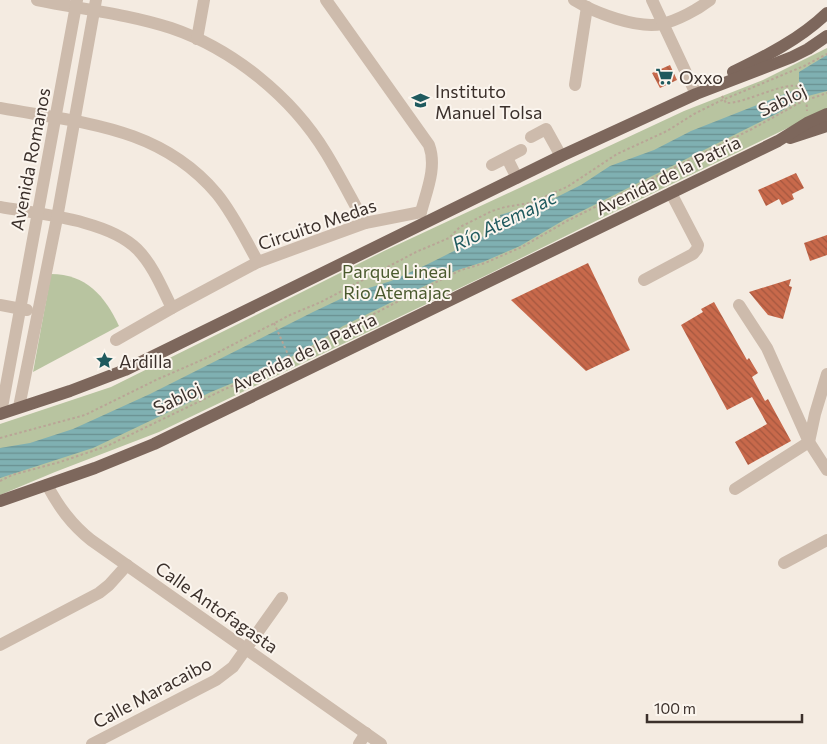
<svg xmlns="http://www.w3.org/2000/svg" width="827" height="744" font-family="Commissioner,sans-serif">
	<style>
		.green { fill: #b8c4a0 }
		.water { fill: url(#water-rules) }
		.building { fill: url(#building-back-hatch) }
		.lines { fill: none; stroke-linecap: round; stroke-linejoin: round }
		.path { stroke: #b9a596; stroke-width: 2; stroke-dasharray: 2.5 2.5; stroke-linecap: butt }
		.minor { stroke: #cdbbac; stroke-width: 12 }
		.major { stroke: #7d675c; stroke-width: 12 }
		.labels { text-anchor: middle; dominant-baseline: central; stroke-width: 4; stroke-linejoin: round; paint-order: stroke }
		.poi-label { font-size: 18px; fill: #3b302b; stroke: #fbf5ee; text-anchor: start }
		.street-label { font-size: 18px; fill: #3b302b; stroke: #fbf5ee }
		.park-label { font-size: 18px; fill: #4a5a2e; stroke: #fbf5ee }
		.water-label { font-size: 19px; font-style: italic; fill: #1f5a5e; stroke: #fbf5ee }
	</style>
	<defs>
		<pattern id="water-rules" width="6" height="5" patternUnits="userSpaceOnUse" patternTransform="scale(1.25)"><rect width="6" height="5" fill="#7fb0b2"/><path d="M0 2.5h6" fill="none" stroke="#699091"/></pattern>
		<pattern id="building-back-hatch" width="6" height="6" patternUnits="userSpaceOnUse" patternTransform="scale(1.25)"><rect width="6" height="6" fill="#c8694b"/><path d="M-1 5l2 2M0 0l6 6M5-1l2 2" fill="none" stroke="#a4573f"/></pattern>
	</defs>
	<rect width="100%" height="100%" fill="#f4ebe1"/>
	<g class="green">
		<path d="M827,48V109L610,214L489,274L159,432L55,472L0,495V424L111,387L232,327L384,251L684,111L763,80Z"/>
		<path d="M51,274C86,274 105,296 119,326L33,372Z"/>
	</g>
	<g class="water">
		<path d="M827,55V91L808,96L799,81V72Z"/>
		<path d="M795,90L801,99L778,113L564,220L520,246L483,262L455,271L343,326L301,352L259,372L211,392L93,448L0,478V448L30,443L73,429L150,394L313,312L353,293L391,281L426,265L502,227L500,215L553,199L581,185L610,166L654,150L691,131Z"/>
	</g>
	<g class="building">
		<path d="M670,65L677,80L660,88L652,73Z"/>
		<path d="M796,173L804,188L792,194L794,199L782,205L779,199L766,206L758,190Z"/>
		<path d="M827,235V255L810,261L804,243Z"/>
		<path d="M588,263L630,350L586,371L511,300Z"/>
		<path d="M791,279L789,286L792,287L783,319L768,315L749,292Z"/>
		<path d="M714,302L747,360L749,358L758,373L752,377L765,401L768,399L791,441L748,465L735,442L767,424L752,397L727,410L681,325L703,312L701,309Z"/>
	</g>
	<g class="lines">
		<g class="path">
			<path d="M722,96L726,103C745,104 786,80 800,87C802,88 804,90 806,92L807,111"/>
			<path d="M274,323L290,359"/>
			<path d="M0,438L85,415L158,379L211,356L290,315L321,302L416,252L449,238L460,227L492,211L505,207L530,203L567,187L617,154L667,131L694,114L720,101L804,66L827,54"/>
			<path d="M0,481L12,475L60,462L107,446L223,390L291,360L343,330L422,289L461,270L485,263L522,247L567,221L752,129L801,102L827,93"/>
		</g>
		<g class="minor">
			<path d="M37,0C81,9 128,14 171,28C233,49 292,97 326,153C340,176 352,200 365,223"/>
			<path d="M326,0L429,145C437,167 427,190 421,212"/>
			<path d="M574,0C595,13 637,29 662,24C678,20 697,10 710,0"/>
			<path d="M652,0L696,94"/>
			<path d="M197,39L204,0"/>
			<path d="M575,85L587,7"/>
			<path d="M0,108C81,123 160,126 217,194C234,215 245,239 258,262"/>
			<path d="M531,137L546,129L561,156"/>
			<path d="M507,158L517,178"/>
			<path d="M492,165L521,150"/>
			<path d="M0,207C39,214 108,220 137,249C153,265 162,288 172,308"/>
			<path d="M644,280L693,254L697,249L698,245L671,193"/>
			<path d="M0,305L27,310"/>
			<path d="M739,305L767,348L809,442L827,470"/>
			<path d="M116,340L172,308L258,262L365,223L421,212"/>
			<path d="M19,407L57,218L96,0"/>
			<path d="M1,413L77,0"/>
			<path d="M47,485C59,507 71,524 91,540L381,744"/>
			<path d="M735,489L809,442L815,414L827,374"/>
			<path d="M784,563L827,540"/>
			<path d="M0,645L99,593L109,585L127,565"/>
			<path d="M92,744L216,680L233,667L282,598"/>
			<path d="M359,744L366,733"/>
		</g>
		<g class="major">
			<path d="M733,72C766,56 800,39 827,13"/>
			<path d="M790,138L827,126"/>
			<path d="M0,414L70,391L125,370L561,156L696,94L792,57L808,49L827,36"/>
			<path d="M0,501L95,468L154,444L778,141L807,123L827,114"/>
		</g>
	</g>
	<defs>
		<symbol id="supermarket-bare" viewBox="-9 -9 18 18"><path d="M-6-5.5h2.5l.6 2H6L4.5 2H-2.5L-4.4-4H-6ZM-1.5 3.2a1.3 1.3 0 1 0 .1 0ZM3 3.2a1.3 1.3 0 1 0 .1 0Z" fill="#1f5a5e" stroke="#fbf5ee" stroke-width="2.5" paint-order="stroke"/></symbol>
		<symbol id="school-bare" viewBox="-9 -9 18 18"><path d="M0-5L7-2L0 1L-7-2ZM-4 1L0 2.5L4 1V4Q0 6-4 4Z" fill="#1f5a5e" stroke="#fbf5ee" stroke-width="2.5" paint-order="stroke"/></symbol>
		<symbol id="sight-bare" viewBox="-9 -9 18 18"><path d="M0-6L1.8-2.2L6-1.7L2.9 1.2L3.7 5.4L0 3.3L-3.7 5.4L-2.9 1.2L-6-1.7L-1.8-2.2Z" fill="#1f5a5e" stroke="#fbf5ee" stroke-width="2.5" paint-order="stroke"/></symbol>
	</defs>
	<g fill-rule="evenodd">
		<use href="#supermarket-bare" x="652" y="64" width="25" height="25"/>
		<use href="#school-bare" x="408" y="88" width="25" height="25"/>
		<use href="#sight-bare" x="92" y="348" width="25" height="25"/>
	</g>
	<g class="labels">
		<g class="poi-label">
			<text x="679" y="77">Oxxo</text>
			<text x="435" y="91">Instituto<tspan x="435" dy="21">Manuel Tolsa</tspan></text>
			<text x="119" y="361">Ardilla</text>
		</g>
		<g class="street-label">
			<text transform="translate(782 100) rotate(-26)">Sabloj</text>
			<text transform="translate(30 159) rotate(-79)">Avenida Romanos</text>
			<text transform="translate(668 175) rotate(-26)">Avenida de la Patria</text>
			<text transform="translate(317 224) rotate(-19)">Circuito Medas</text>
			<text transform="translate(304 352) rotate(-26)">Avenida de la Patria</text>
			<text transform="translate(177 398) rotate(-25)">Sabloj</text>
			<text transform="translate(217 607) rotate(35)">Calle Antofagasta</text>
			<text transform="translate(152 692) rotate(-28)">Calle Maracaibo</text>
		</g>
		<g class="park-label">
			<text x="397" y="271">Parque Lineal<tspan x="397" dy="21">Rio Atemajac</tspan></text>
		</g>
		<g class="water-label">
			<text transform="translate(504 220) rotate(-26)">Río Atemajac</text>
		</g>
	</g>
	<path d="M647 714v8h155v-8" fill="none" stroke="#3b302b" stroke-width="2.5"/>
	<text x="654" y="714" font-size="15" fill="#3b302b" stroke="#fbf5ee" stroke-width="4" paint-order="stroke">100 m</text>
</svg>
